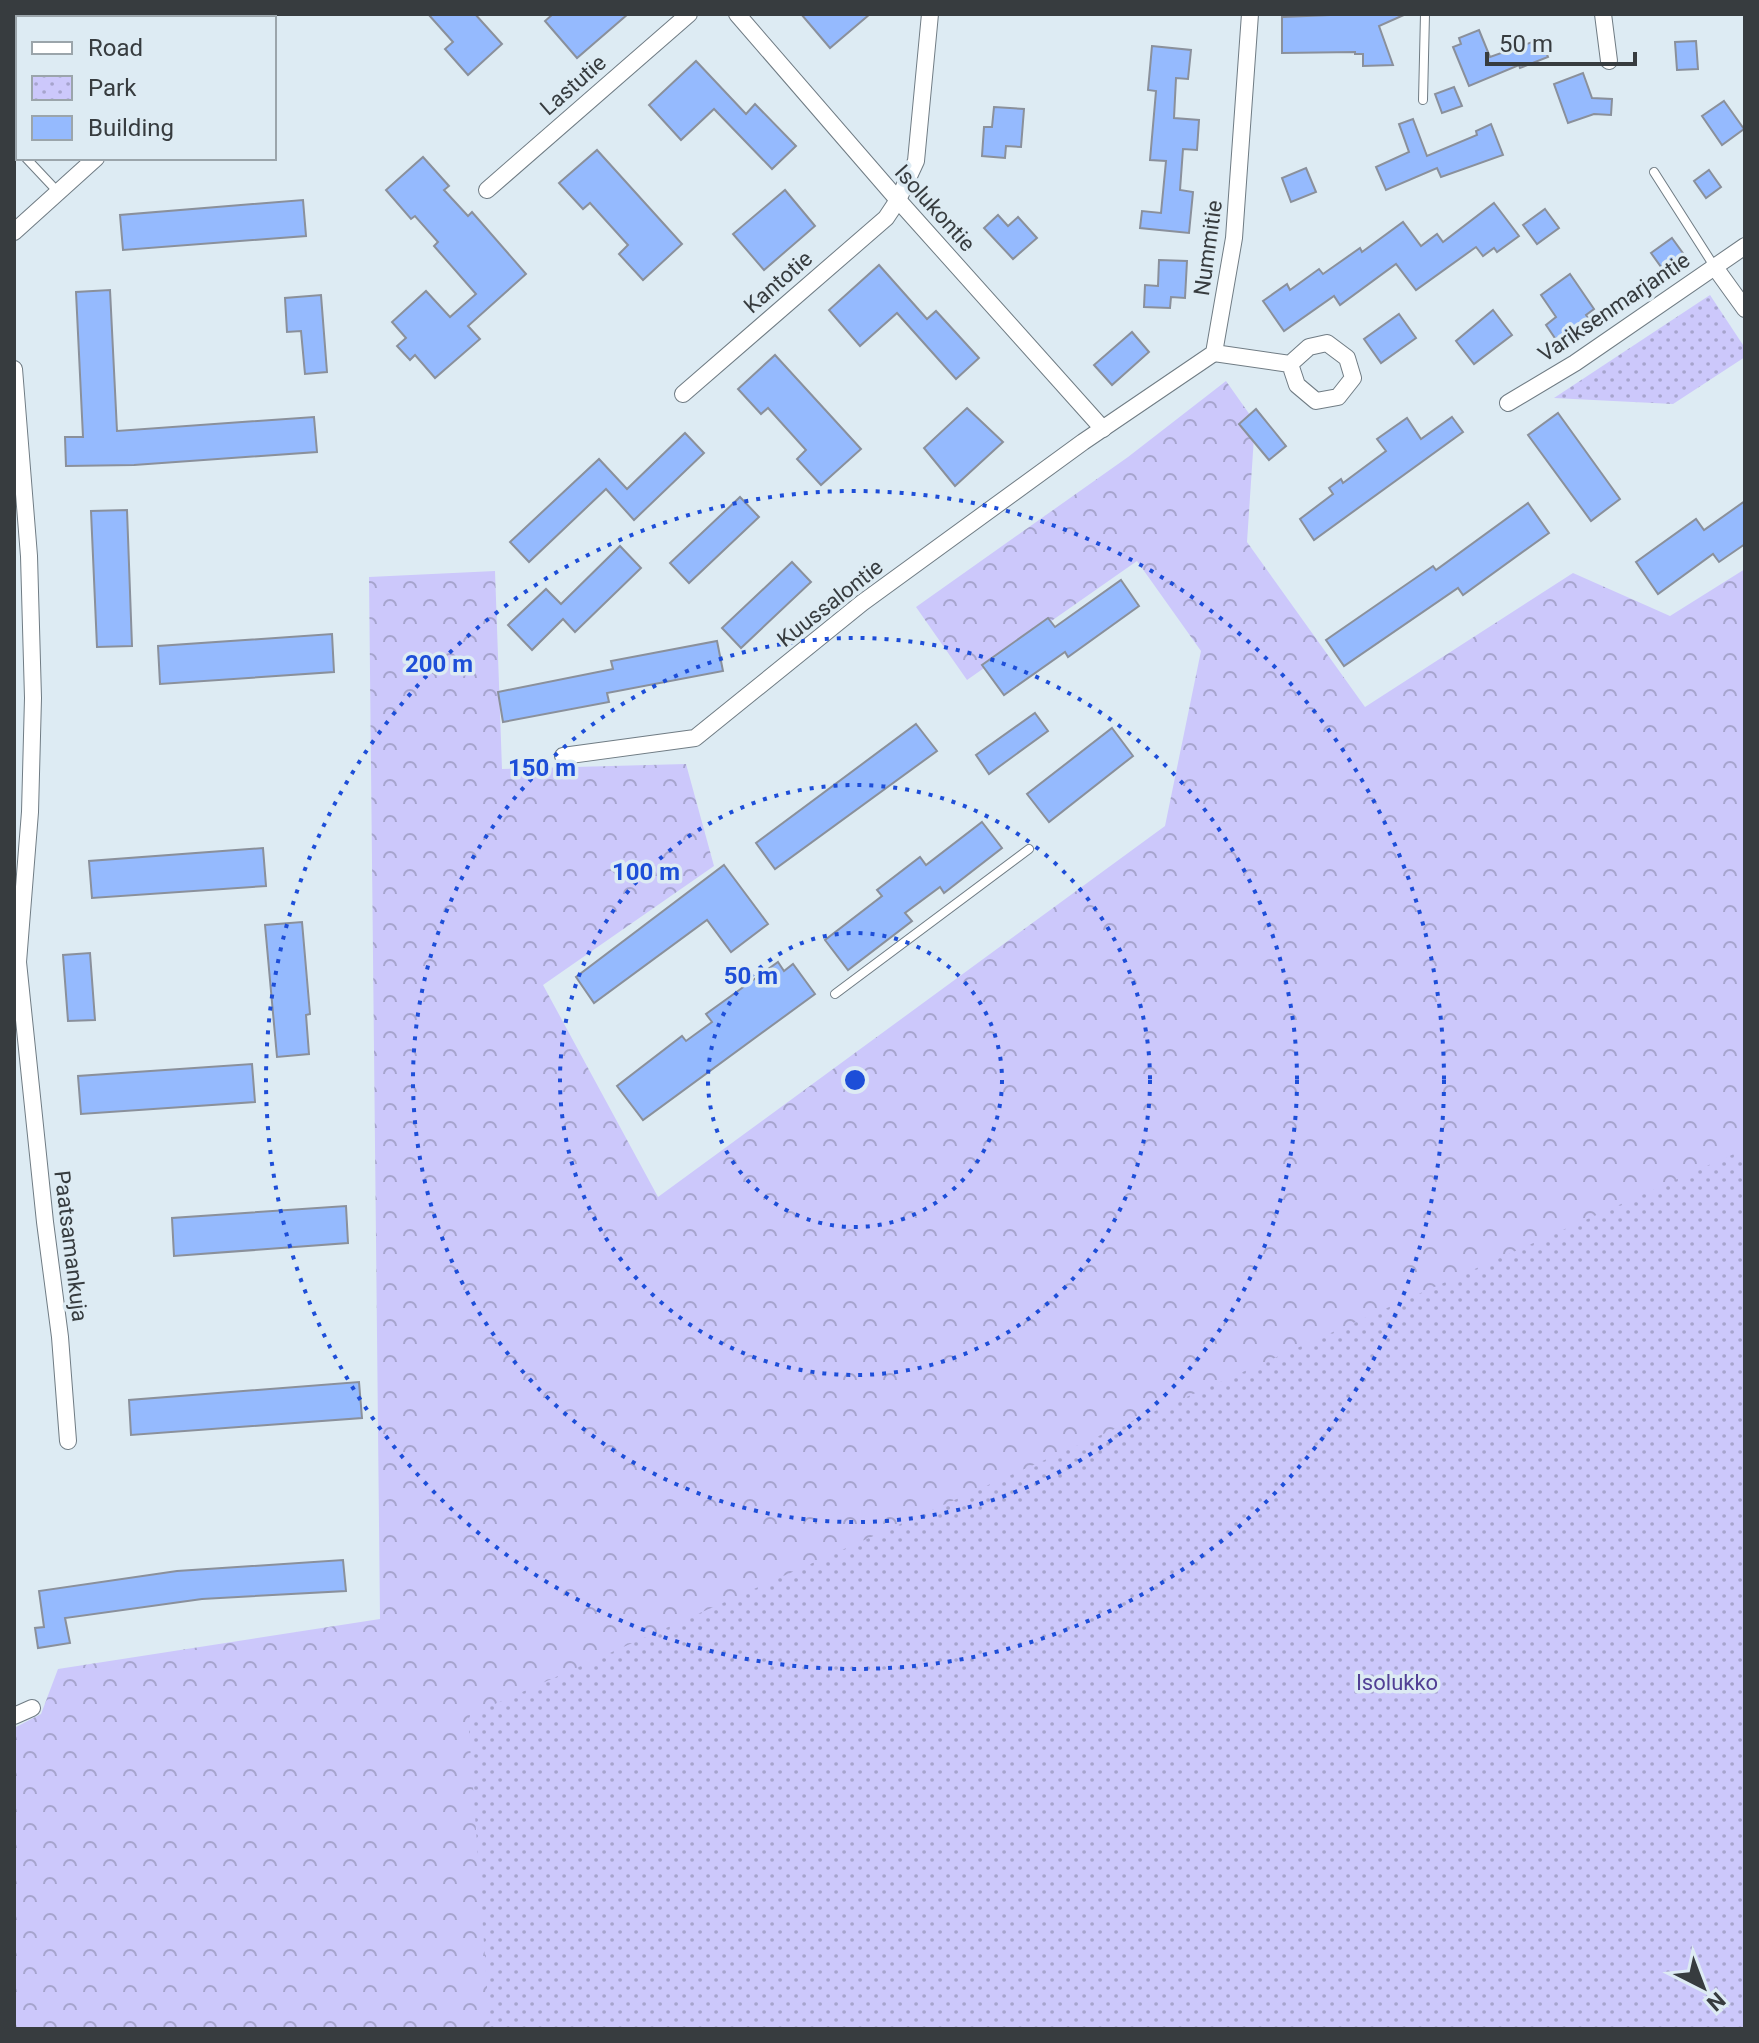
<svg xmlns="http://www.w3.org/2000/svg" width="1759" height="2043" font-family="Roboto,sans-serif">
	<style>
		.forest { fill: url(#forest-crowns) }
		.park { fill: url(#park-dots) }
		.building { fill: #95bafe; stroke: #8a909b; stroke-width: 2 }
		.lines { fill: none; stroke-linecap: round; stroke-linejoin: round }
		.lane-casing { stroke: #707c84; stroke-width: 10 }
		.street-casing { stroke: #707c84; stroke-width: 18 }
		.lane { stroke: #fff; stroke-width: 8 }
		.street { stroke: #fff; stroke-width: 16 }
		.ring { fill: none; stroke: #1d4ed8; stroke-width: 4; stroke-dasharray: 4 8 }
		.labels { text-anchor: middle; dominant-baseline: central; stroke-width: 7; stroke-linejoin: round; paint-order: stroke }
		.street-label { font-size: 22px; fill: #373c3f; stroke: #ddebf3 }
		.park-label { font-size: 22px; fill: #513f95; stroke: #ddebf3 }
		.centre { fill: #1d4ed8; stroke: #ddebf3; stroke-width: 4 }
		.ring-label { font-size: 24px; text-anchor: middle; font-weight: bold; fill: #1d4ed8; stroke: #ddebf3; stroke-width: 7; stroke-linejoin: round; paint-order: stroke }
	</style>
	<defs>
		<pattern id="forest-crowns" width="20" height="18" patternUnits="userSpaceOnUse" patternTransform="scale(2)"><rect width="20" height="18" fill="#ccc8fb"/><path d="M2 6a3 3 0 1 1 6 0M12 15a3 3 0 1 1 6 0" fill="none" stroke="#a6a4cd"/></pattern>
		<pattern id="park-dots" width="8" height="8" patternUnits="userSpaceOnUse" patternTransform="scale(2)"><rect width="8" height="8" fill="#ccc8fb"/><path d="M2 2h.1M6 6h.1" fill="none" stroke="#a6a4cd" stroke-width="1.8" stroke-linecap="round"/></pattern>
	</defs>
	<rect width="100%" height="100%" fill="#ddebf3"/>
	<path class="forest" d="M1226,381L1255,422L1247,542L1365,707L1573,573L1670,616L1745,569V2029H14V1728L41,1714L58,1669L380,1619L369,577L495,571L502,769L686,764L714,866L543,985L658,1197L1165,826L1201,651L1137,561L967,680L916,607L1128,457Z"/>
	<g class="park">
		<path d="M1710,295L1745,348V357L1673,404L1554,398Z"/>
		<path d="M1745,1149V2029H490L468,1716Z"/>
	</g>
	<g class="building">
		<path d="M428,14H475L502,44L468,75L445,49L453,42Z"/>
		<path d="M553,14H628L577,58L545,21Z"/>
		<path d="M801,14H870L830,48Z"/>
		<path d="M1355,14H1406L1379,26L1393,65L1363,66V54H1355V52L1282,53V17Z"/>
		<path d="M1479,30L1490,57L1541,39L1548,57L1520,68L1519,65L1469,86L1453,47L1461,44L1459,38Z"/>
		<path d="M1696,41L1698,69L1677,70L1675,42Z"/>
		<path d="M1152,46L1191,50L1188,79L1176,78L1174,118L1199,120L1197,150L1183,149L1180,190L1193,192L1189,233L1140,228L1142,211L1161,213L1166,161L1150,160L1156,91L1148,90Z"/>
		<path d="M696,61L746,114L755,104L796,146L772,169L714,109L681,140L649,105Z"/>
		<path d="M1583,73L1592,98L1612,99L1611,115L1594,114L1568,123L1554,84Z"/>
		<path d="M1454,87L1462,106L1442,113L1435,94Z"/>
		<path d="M1724,101L1744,129L1722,145L1702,116Z"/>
		<path d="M994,107L1024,109L1021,147L1006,146L1005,158L982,156L984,127H992Z"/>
		<path d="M1413,119L1427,156L1477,135L1476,131L1491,124L1503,155L1441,177L1437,168L1386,190L1376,167L1409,152L1399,124Z"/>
		<path d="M597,150L682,244L643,280L619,254L628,245L590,203L583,209L559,183Z"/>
		<path d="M423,157L449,186L444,190L468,216L472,212L526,274L468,326L480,339L435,378L415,355L410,360L397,346L406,338L392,322L426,291L450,317L476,294L434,246L438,242L415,216L411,219L386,190Z"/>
		<path d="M1306,168L1316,192L1291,202L1282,178Z"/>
		<path d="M1709,170L1721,187L1706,198L1694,181Z"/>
		<path d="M785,190L815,226L764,270L733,234Z"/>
		<path d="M303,200L306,236L123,250L120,215Z"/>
		<path d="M1494,203L1519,236L1497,252L1494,248L1483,256L1476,247L1416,290L1396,264L1340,305L1334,296L1284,331L1263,301L1287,284L1290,290L1319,269L1323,274L1360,248L1362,252L1403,222L1421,246L1437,234L1443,242Z"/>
		<path d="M1545,209L1559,228L1537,244L1523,225Z"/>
		<path d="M998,215L1008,226L1018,217L1037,238L1013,259L984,228Z"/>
		<path d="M1672,238L1685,256L1664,271L1651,253Z"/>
		<path d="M1159,260L1187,261L1185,298L1171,297L1170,308L1144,307L1145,285L1158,286Z"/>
		<path d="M879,265L927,319L936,311L979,358L956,379L897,313L860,346L829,310Z"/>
		<path d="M1570,274L1594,309L1586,315L1591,322L1559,344L1546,325L1556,317L1541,295Z"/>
		<path d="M110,290L117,431L314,417L317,452L134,465L66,466L65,437H83L76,292Z"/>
		<path d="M321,295L327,372L305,374L301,331L287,332L285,298Z"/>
		<path d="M1493,310L1512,335L1474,364L1456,341Z"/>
		<path d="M1399,314L1416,338L1381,363L1364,339Z"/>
		<path d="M1132,332L1149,352L1112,385L1094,365Z"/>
		<path d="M775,355L861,449L821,485L797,459L806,450L768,408L761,414L738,389Z"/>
		<path d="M967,408L1003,442L955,486L924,448Z"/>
		<path d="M1256,409L1286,446L1269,460L1239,424Z"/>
		<path d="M1558,413L1620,499L1591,521L1528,435Z"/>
		<path d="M1452,417L1463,432L1314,540L1300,519L1333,494L1329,488L1341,479L1343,483L1386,451L1377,439L1407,418L1421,439Z"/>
		<path d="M685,433L704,453L634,520L606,489L529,562L510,542L599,459L627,489Z"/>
		<path d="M740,497L759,517L689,583L670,563Z"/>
		<path d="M1745,501V544L1719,562L1713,554L1658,594L1636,562L1696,519L1704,530Z"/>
		<path d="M1528,503L1549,533L1463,595L1458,588L1344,666L1326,640L1433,566L1436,570Z"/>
		<path d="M127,510L132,646L97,647L91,511Z"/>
		<path d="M620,546L641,568L575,632L563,619L532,650L508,625L546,589L561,604Z"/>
		<path d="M792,562L811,582L741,648L722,628Z"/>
		<path d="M1121,580L1139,606L1068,657L1065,652L1004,695L982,665L1048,618L1055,627Z"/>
		<path d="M332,634L334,672L160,684L158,646Z"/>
		<path d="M717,641L723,671L607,693L609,702L503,722L498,692L613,669L611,661Z"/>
		<path d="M1035,713L1048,731L989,774L976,755Z"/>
		<path d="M916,724L937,751L775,869L756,843Z"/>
		<path d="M1112,728L1133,756L1049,822L1027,794Z"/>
		<path d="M982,822L1002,848L944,893L940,887L905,913L912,921L848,970L825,940L882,896L877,890L920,857L926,865Z"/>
		<path d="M263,848L266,886L92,898L89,861Z"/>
		<path d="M724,865L768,924L731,952L707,920L594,1003L576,977Z"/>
		<path d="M302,922L310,1014L306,1015L309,1054L277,1057L265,925Z"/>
		<path d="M90,953L95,1020L68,1021L63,955Z"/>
		<path d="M778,962L784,971L793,964L815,994L643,1120L617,1086L682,1036L686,1041L712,1022L706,1014Z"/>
		<path d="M252,1064L255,1102L81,1114L78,1076Z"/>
		<path d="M346,1206L348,1243L174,1256L172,1218Z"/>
		<path d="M359,1382L362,1418L131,1435L129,1400Z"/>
		<path d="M343,1560L346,1591L202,1599L65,1618L70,1643L38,1648L35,1628L44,1627L39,1591L177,1571Z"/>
	</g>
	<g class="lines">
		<defs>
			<g id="lane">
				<path d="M1423,100L1425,14"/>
				<path d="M14,147L18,150"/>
				<path d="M26,158L58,192"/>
				<path d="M1654,172L1714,266"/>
				<path d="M835,994L1029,849"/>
			</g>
			<g id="street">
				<path d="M737,14L898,200L1103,429"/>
				<path d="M1603,14L1609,61"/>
				<path d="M252,18L256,14"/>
				<path d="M487,190L689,14"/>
				<path d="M14,232L96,158"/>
				<path d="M1714,266L1745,309"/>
				<path d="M1214,353L1290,364L1297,385L1316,401L1338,397L1353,378L1347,358L1327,343L1309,347L1290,364"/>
				<path d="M14,369L29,556L33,698L30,812L18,962L45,1222L60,1337L68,1441"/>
				<path d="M683,394L886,218L898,200L916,161L930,14"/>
				<path d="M1508,403L1575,363L1745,246"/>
				<path d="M563,756L695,738L862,603L1083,442L1214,353L1234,238L1250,14"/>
				<path d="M14,1716L32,1708"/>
			</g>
		</defs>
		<use href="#lane" class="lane-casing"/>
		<use href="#street" class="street-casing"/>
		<use href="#lane" class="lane"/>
		<use href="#street" class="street"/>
	</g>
	<g class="ring">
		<circle cx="855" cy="1080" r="147"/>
		<circle cx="855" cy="1080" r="295"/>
		<circle cx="855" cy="1080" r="442"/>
		<circle cx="855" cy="1080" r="589"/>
	</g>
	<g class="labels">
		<g class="street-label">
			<text transform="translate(573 85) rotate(-41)">Lastutie</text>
			<text transform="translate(935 208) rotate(48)">Isolukontie</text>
			<text transform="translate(1208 248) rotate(-82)">Nummitie</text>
			<text transform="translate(778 282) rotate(-41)">Kantotie</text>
			<text transform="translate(1614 307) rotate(-34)">Variksenmarjantie</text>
			<text transform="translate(830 603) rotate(-38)">Kuussalontie</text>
			<text transform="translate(71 1246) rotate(83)">Paatsamankuja</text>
		</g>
		<g class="park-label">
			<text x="1397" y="1682">Isolukko</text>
		</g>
	</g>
	<circle cx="855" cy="1080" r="12" class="centre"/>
	<g class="ring-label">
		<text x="439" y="672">200 m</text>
		<text x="542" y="776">150 m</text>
		<text x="646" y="880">100 m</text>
		<text x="751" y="984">50 m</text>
	</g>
	<rect width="1759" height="2043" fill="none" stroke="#373c3f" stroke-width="32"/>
	<rect x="16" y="16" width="260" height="144" fill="#ddebf3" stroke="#9ba5ab" stroke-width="2"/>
	<rect x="32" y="42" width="40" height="12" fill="#ffffff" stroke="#9ba5ab" stroke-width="2"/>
	<text x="88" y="56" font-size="24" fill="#373c3f">Road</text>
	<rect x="32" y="76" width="40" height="24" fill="url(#park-dots)" stroke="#9ba5ab" stroke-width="2"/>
	<text x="88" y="96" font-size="24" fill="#373c3f">Park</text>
	<rect x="32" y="116" width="40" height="24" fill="#95bafe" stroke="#9ba5ab" stroke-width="2"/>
	<text x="88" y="136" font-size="24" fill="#373c3f">Building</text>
	<g transform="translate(1703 1987) rotate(138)" stroke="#ddebf3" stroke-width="6" paint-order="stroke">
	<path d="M0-6L14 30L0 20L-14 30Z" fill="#373c3f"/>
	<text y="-12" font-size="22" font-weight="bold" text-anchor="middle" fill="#373c3f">N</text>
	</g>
	<path d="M1487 52v12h148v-12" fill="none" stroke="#373c3f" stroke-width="4"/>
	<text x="1499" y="52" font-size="24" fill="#373c3f" stroke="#ddebf3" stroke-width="6" paint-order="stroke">50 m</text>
</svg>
